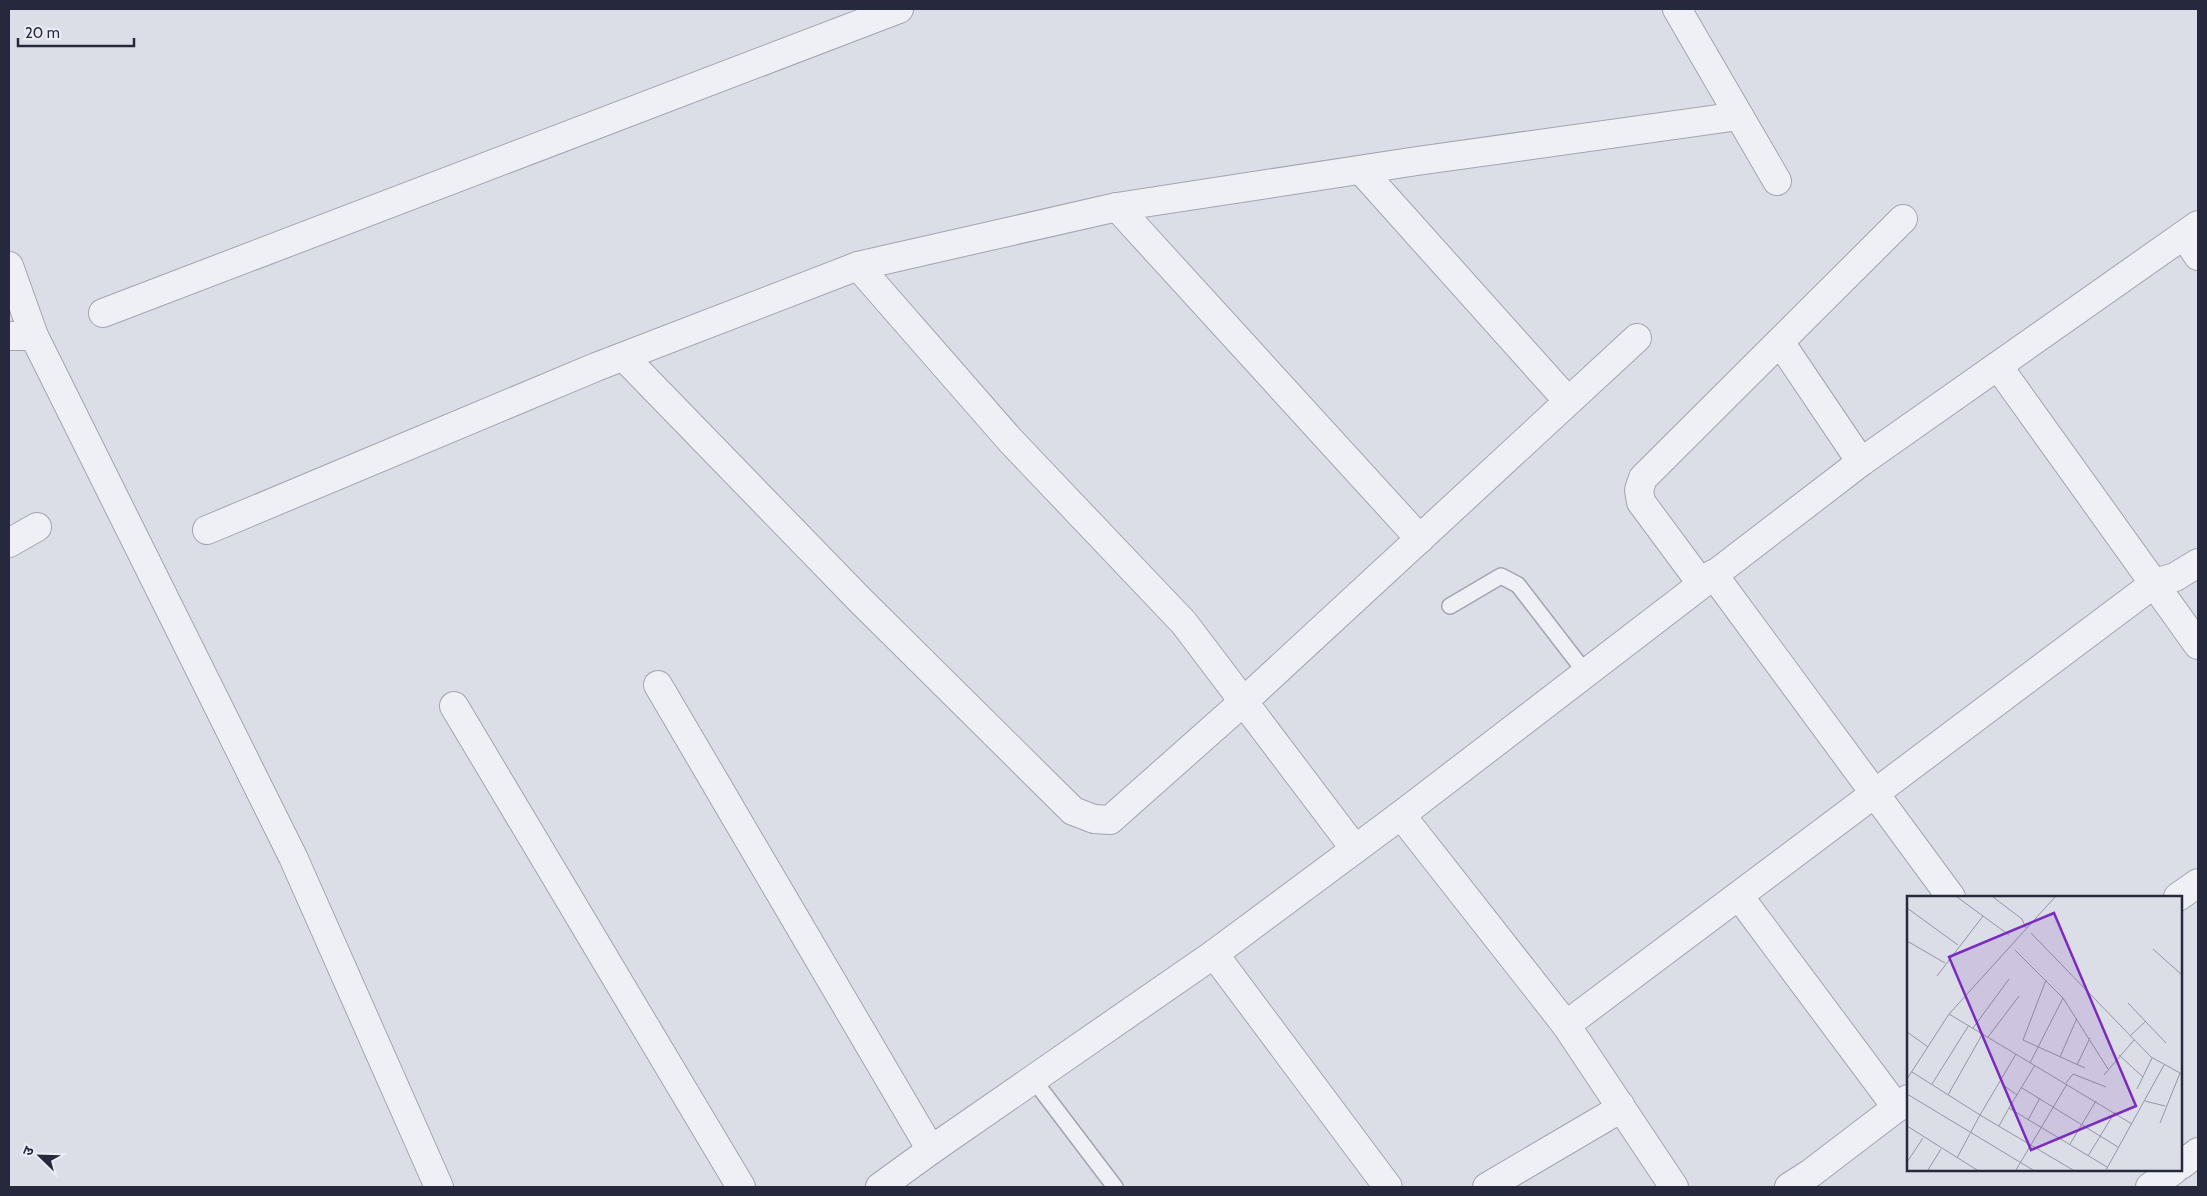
<svg xmlns="http://www.w3.org/2000/svg" width="2207" height="1196" font-family="Cabin,'Noto Sans Devanagari',sans-serif">
	<style>
		.lines { fill: none; stroke-linecap: round; stroke-linejoin: round }
		.service-casing { stroke: #a2a4b1; stroke-width: 18 }
		.minor-casing { stroke: #a2a4b1; stroke-width: 30 }
		.tertiary-casing { stroke: #a2a4b1; stroke-width: 30 }
		.service { stroke: #eff0f5; stroke-width: 15 }
		.minor { stroke: #eff0f5; stroke-width: 28 }
		.tertiary { stroke: #eff0f5; stroke-width: 28 }
		.inset-road { fill: none; stroke: #9396a3; stroke-width: 1 }
		.view { fill: #7b2cbf; fill-opacity: 0.15; stroke: #7b2cbf; stroke-width: 2.5 }
		.inset-edge { fill: none; stroke: #26293d; stroke-width: 2.5 }
	</style>
	<rect width="100%" height="100%" fill="#dcdee7"/>
	<g class="lines">
		<defs>
			<g id="service">
				<path d="M1450,606L1501,576L1518,585L1585,672"/>
				<path d="M1033,1079L1115,1187"/>
			</g>
			<g id="minor">
				<path d="M1677,9L1777,181"/>
				<path d="M1361,170L1568,401"/>
				<path d="M1117,207L1420,539"/>
				<path d="M2184,235L2198,256"/>
				<path d="M858,266L1010,440L1184,623L1355,849"/>
				<path d="M103,313L899,9"/>
				<path d="M9,336H34"/>
				<path d="M1780,342L1861,462"/>
				<path d="M624,357L860,600L1073,811L1094,819L1110,820L1243,702L1637,338"/>
				<path d="M1998,366L2198,645"/>
				<path d="M207,530L596,367L858,266L1117,207L1417,161L1739,116"/>
				<path d="M9,543L37,527"/>
				<path d="M1713,574L1951,897"/>
				<path d="M1701,583L1641,502L1639,490L1643,478L1903,219"/>
				<path d="M658,685L931,1150"/>
				<path d="M454,706L741,1187"/>
				<path d="M1401,815L1566,1025L1674,1187"/>
				<path d="M1739,896L1897,1108"/>
				<path d="M2178,897L2198,883"/>
				<path d="M1214,954L1388,1187"/>
				<path d="M1566,1025L2155,583L2175,577L2198,563"/>
				<path d="M2181,1165L2198,1152"/>
				<path d="M880,1187L931,1150L1214,954L1401,815L1861,462L2198,225"/>
				<path d="M1487,1187L1613,1113L1620,1105"/>
				<path d="M1789,1187L1811,1173L1908,1099"/>
				<path d="M2150,1187L2174,1170"/>
			</g>
			<path id="tertiary" d="M9,266L34,336L293,857L439,1187"/>
		</defs>
		<use href="#service" class="service-casing"/>
		<use href="#minor" class="minor-casing"/>
		<use href="#tertiary" class="tertiary-casing"/>
		<use href="#service" class="service"/>
		<use href="#minor" class="minor"/>
		<use href="#tertiary" class="tertiary"/>
	</g>
	<g transform="translate(1907 896)">
		<rect width="275" height="275" fill="#dcdee7"/>
		<path class="inset-road" d="M50,1L102,39M86,1L115,23L119,32M0,12L51,49M124,37L244,161L275,178M0,45L38,67M246,53L275,79M108,54L156,102L201,173M30,80L76,20M139,84L116,144L178,172M221,107L259,147M42,118L225,228M66,132L102,83M0,136L21,151M223,140L239,125M81,141L112,100M109,158L73,219L166,274M212,159L236,181M153,161L170,122M123,167L156,102M128,169L102,212L200,271M170,169L183,142M5,176L73,219L50,262M197,179L227,144M0,183L42,118L148,1M159,187L166,178L199,191M25,188L62,129M96,189L110,199M115,192L211,251M230,193L245,162M0,198L126,274M41,199L76,137M238,205L258,210M121,224L133,202M253,227L273,177M0,230L70,274M92,230L102,212M163,248L189,205M181,260L208,216M0,266L16,242M21,274L34,253M109,274L160,188M199,274L257,169"/>
		<path class="view" d="M147,17L229,210L124,254L42,61Z"/>
		<rect width="275" height="275" class="inset-edge"/>
	</g>
	<rect width="2207" height="1196" fill="none" stroke="#26293d" stroke-width="20"/>
	<g transform="translate(40 1156) rotate(293)" stroke="#ecedf4" stroke-width="4" paint-order="stroke">
	<path d="M0-4L9 19L0 12L-9 19Z" fill="#26293d"/>
	<text y="-8" font-size="14" font-weight="bold" text-anchor="middle" fill="#26293d">उ</text>
	</g>
	<path d="M18 38v8h116v-8" fill="none" stroke="#26293d" stroke-width="2.5"/>
	<text x="25" y="38" font-size="15" fill="#26293d" stroke="#ecedf4" stroke-width="4" paint-order="stroke">20 m</text>
</svg>
